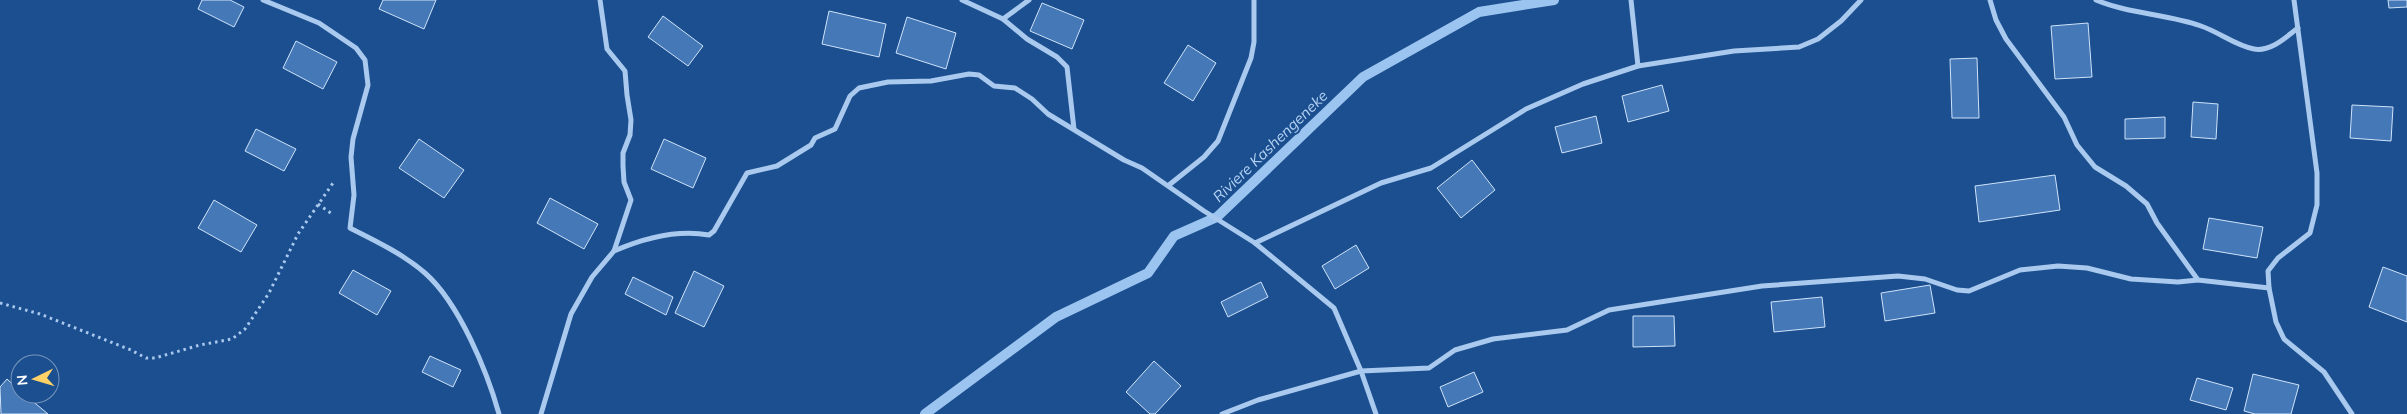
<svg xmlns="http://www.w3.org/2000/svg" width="2407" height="414" font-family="Mulish,sans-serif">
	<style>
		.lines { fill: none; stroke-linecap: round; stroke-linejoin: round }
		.stream { stroke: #9cc4f0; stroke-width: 10 }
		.building { fill: #4478b7; stroke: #cfe3fa }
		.path { stroke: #a9c9ee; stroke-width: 3; stroke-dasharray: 2.5 4; stroke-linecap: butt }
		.minor { stroke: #a9c9ee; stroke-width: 5 }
		.labels { text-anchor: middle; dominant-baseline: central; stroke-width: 4; stroke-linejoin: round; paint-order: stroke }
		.water-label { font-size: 15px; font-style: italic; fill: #b5d3f5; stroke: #1b4f8f }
	</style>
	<rect width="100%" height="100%" fill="#1b4f8f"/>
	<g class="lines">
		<path class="stream" d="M925,414L1056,317L1148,273L1174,236L1217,217L1363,77L1479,12L1554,0"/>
	</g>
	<g class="building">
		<path d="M202,0H230L244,7L234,27L198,9Z"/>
		<path d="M383,0H436L424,29L379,9Z"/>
		<path d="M2388,0H2407V7L2389,8Z"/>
		<path d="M1042,3L1084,20L1072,49L1030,31Z"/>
		<path d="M829,11L886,24L879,57L822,44Z"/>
		<path d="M663,16L703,46L688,66L648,37Z"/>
		<path d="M907,17L956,33L946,69L896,53Z"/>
		<path d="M2088,23L2092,77L2055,79L2051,26Z"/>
		<path d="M296,41L337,62L323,89L283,68Z"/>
		<path d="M1188,45L1216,63L1193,101L1164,83Z"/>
		<path d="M1977,58L1979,118H1952L1950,59Z"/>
		<path d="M1662,85L1669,111L1628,122L1622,96Z"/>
		<path d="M2193,102L2218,104L2216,139L2191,137Z"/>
		<path d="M2352,105L2393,107L2391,141L2350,138Z"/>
		<path d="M1596,116L1602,143L1562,153L1555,127Z"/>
		<path d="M2165,117V138L2125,139V119Z"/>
		<path d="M256,129L296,149L284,171L245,151Z"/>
		<path d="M419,139L464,170L444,198L399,168Z"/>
		<path d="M664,139L706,158L693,188L651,169Z"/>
		<path d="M1472,160L1495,190L1461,218L1437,188Z"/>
		<path d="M2055,175L2060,210L1979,222L1975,186Z"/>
		<path d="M550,198L598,224L584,249L537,223Z"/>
		<path d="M214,200L257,225L241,252L198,228Z"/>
		<path d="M2209,218L2263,227L2257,258L2203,249Z"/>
		<path d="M1356,245L1369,268L1335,289L1322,266Z"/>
		<path d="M2383,267L2407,276V322L2369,307Z"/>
		<path d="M353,270L391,291L377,315L339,293Z"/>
		<path d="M694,271L724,286L704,327L675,313Z"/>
		<path d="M633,277L673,297L666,315L625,294Z"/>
		<path d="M1261,282L1268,297L1228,317L1221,302Z"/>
		<path d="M1930,285L1935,313L1885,321L1881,293Z"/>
		<path d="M1822,297L1825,327L1774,332L1771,302Z"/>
		<path d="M1633,316H1674L1675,346L1633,347Z"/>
		<path d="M430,356L461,370L453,387L422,372Z"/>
		<path d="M1154,361L1181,386L1155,414H1150L1126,392Z"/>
		<path d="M1474,372L1483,392L1448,407L1440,387Z"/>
		<path d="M2253,374L2299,385L2291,414H2255L2244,411Z"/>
		<path d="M2197,378L2233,388L2226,410L2190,400Z"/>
		<path d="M7,379L20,391V394H24L48,414H1L0,387Z"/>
	</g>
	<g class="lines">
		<g class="path">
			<path d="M318,204L332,214"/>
			<path d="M0,303L40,314L131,350L146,358H155L200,345L232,339L245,329L269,293L298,234L333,183"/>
		</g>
		<g class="minor">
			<path d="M263,0L319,23L356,48L365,60L368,85L353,139L351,157L354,195L350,228C376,241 403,254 425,273C459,303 487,371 499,414"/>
			<path d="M962,0L1003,19L1029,0"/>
			<path d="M1631,0L1638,66"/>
			<path d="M1990,0L1996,20L2006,39L2064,117L2077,145L2095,167L2126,186L2147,204L2157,223L2198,280L2269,288"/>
			<path d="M2096,0C2129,14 2167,14 2201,26C2219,32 2236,46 2254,49C2271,52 2286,37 2298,28"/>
			<path d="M2294,0L2317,173V205L2310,233L2278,258L2268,271L2269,288L2276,322L2284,339L2324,372L2352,414"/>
			<path d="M1003,19L1027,39L1057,57L1067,67L1074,129"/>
			<path d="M1169,185L1204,157L1218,141L1251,58L1254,42V0"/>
			<path d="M1255,243L1381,183L1431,168L1526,109L1583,84L1638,66L1734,51L1799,47L1818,39L1841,21L1861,0"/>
			<path d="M614,251C644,238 676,229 709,235L714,231L747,173L777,166L811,145L815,138L835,129L850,96L859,88L888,82L931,81L969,74L979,75L994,86L1015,88L1032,99L1048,114L1124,160L1142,168L1204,211L1255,243L1334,308L1361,371L1376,414"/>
			<path d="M541,414L571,314L592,277L614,251L631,200L624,182L623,166V153L630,135L631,120L627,95L625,71L607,49L600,0"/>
			<path d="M1222,414L1258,400L1361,371L1429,368L1455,350L1493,339L1567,330L1609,310L1762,286L1898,276L1925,279L1957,290L1969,291L2020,270L2058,266L2087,268L2131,279L2178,282L2198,280"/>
		</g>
	</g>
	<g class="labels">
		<g class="water-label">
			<text transform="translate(1270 146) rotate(-44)">Riviere Kashengeneke</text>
		</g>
	</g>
	<g transform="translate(35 379) rotate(265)"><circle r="24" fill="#1b4f8f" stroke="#7695bc"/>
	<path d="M0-4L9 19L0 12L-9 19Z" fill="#ffd166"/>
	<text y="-8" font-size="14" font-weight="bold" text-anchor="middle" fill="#ffffff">N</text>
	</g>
</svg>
